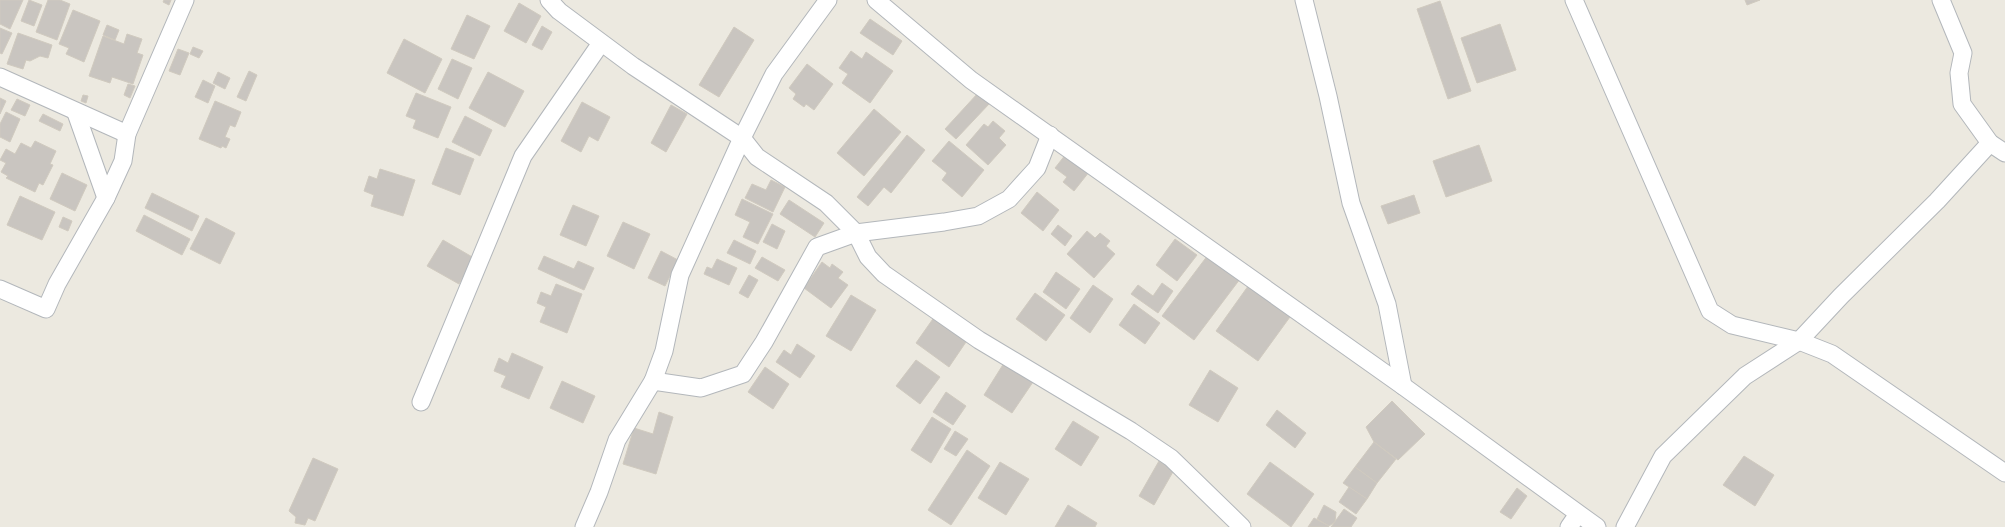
<svg xmlns="http://www.w3.org/2000/svg" width="2005" height="527" font-family="'Public Sans',sans-serif">
	<style>
		.building { fill: #c9c5c0; stroke: #d0cabf }
		.lines { fill: none; stroke-linecap: round; stroke-linejoin: round }
		.street-casing { stroke: #b3b7bb; stroke-width: 19 }
		.street { stroke: #fff; stroke-width: 17 }
	</style>
	<rect width="100%" height="100%" fill="#ece9e0"/>
	<g class="building">
		<path d="M0,0H23L10,29L0,24Z"/>
		<path d="M29,0L42,5L34,26L21,21Z"/>
		<path d="M48,0H60L70,4L57,40L36,32Z"/>
		<path d="M164,0H171L169,5L163,2Z"/>
		<path d="M1745,0H1760L1747,5Z"/>
		<path d="M1440,1L1471,91L1448,99L1417,9Z"/>
		<path d="M519,3L541,16L526,43L504,31Z"/>
		<path d="M73,10L100,21L84,62L66,54L69,48L59,44Z"/>
		<path d="M467,15L490,26L474,59L451,49Z"/>
		<path d="M870,19L902,41L893,55L860,33Z"/>
		<path d="M1500,24L1516,70L1477,83L1461,38Z"/>
		<path d="M107,25L119,30L115,40L103,35Z"/>
		<path d="M542,26L552,32L542,50L532,45Z"/>
		<path d="M734,27L754,40L719,97L699,85Z"/>
		<path d="M0,28L12,33L2,54L0,53Z"/>
		<path d="M18,33L52,45L48,58L40,56L30,61L26,60L23,69L7,64Z"/>
		<path d="M127,34L142,39L137,53L143,55L133,84L112,77L110,83L89,76L103,36L124,44Z"/>
		<path d="M404,39L442,59L425,93L387,73Z"/>
		<path d="M193,47L203,51L199,58L190,54Z"/>
		<path d="M178,49L189,53L180,75L169,71Z"/>
		<path d="M851,51L862,59L866,52L893,71L870,103L842,83L848,74L839,68Z"/>
		<path d="M452,59L472,68L458,99L438,89Z"/>
		<path d="M807,64L833,84L814,110L806,104L804,107L793,99L796,94L789,88Z"/>
		<path d="M249,71L257,75L246,101L237,97Z"/>
		<path d="M218,72L230,78L225,89L213,83Z"/>
		<path d="M488,72L524,91L505,127L469,108Z"/>
		<path d="M203,80L215,86L208,103L195,97Z"/>
		<path d="M128,84L135,86L130,98L124,95Z"/>
		<path d="M416,93L451,107L438,138L413,128L416,120L406,116Z"/>
		<path d="M978,93L989,104L956,139L945,129Z"/>
		<path d="M83,95L88,96L86,103L81,101Z"/>
		<path d="M0,98L6,101L0,114Z"/>
		<path d="M17,99L30,105L25,116L11,110Z"/>
		<path d="M215,101L241,112L235,127L230,125L225,137L230,139L226,148L222,146L221,148L199,139Z"/>
		<path d="M582,102L610,117L598,141L589,136L581,152L561,141Z"/>
		<path d="M671,105L687,114L666,152L651,143Z"/>
		<path d="M874,109L901,132L864,176L837,153Z"/>
		<path d="M6,112L20,119L10,142L0,137V124Z"/>
		<path d="M43,114L63,124L60,131L39,121Z"/>
		<path d="M465,116L492,130L480,156L452,142Z"/>
		<path d="M993,121L1005,131L999,138L1006,145L988,165L966,145L984,124L988,127Z"/>
		<path d="M907,135L925,150L891,193L884,187L868,206L857,197Z"/>
		<path d="M35,141L56,151L50,164L53,165L43,185L39,183L35,192L6,178L8,176L1,172L6,163L0,160L6,149L15,154L21,143L31,148Z"/>
		<path d="M949,141L984,170L962,197L942,180L947,173L932,161Z"/>
		<path d="M1479,145L1492,181L1446,197L1433,161Z"/>
		<path d="M446,148L474,159L460,195L432,184Z"/>
		<path d="M1066,154L1089,172L1074,191L1063,182L1067,177L1055,168Z"/>
		<path d="M380,169L415,180L403,216L371,206L374,195L364,191L369,176L377,179Z"/>
		<path d="M62,173L87,185L75,211L50,199Z"/>
		<path d="M771,180L785,187L773,212L745,198L752,184L766,190Z"/>
		<path d="M1037,192L1059,210L1043,231L1021,213Z"/>
		<path d="M152,193L199,216L192,231L145,208Z"/>
		<path d="M1414,195L1420,213L1388,224L1381,206Z"/>
		<path d="M20,196L55,212L42,240L7,225Z"/>
		<path d="M742,199L773,214L758,244L743,237L750,222L735,215Z"/>
		<path d="M789,200L824,223L815,237L780,214Z"/>
		<path d="M573,205L599,216L586,246L560,235Z"/>
		<path d="M144,215L190,239L182,255L136,231Z"/>
		<path d="M63,217L72,221L68,231L59,227Z"/>
		<path d="M206,218L235,233L220,264L190,249Z"/>
		<path d="M623,222L650,234L634,269L607,256Z"/>
		<path d="M772,224L785,231L777,249L763,242Z"/>
		<path d="M1058,225L1072,236L1065,246L1051,234Z"/>
		<path d="M1087,231L1095,238L1100,233L1110,241L1106,246L1115,254L1094,278L1067,254Z"/>
		<path d="M1175,239L1197,255L1177,281L1156,265Z"/>
		<path d="M443,240L474,258L459,284L427,266Z"/>
		<path d="M734,240L756,251L750,264L727,253Z"/>
		<path d="M661,251L678,260L665,286L648,278Z"/>
		<path d="M1208,255L1240,279L1194,340L1162,316Z"/>
		<path d="M544,256L574,269L578,261L594,268L584,290L538,269Z"/>
		<path d="M762,257L785,270L778,281L755,268Z"/>
		<path d="M717,259L737,268L729,285L704,274L707,267L712,269Z"/>
		<path d="M822,262L830,268L832,264L843,272L838,278L848,285L831,308L804,288Z"/>
		<path d="M1056,272L1080,289L1066,309L1043,292Z"/>
		<path d="M749,275L758,280L748,298L739,293Z"/>
		<path d="M1251,282L1295,310L1258,361L1216,331Z"/>
		<path d="M1162,283L1173,291L1158,313L1131,294L1138,285L1153,296Z"/>
		<path d="M556,284L582,294L567,333L540,322L546,307L537,303L541,292L551,296Z"/>
		<path d="M1093,285L1113,299L1090,333L1070,318Z"/>
		<path d="M1035,293L1065,315L1046,341L1016,319Z"/>
		<path d="M851,295L876,310L851,351L826,336Z"/>
		<path d="M1134,304L1160,323L1145,344L1119,325Z"/>
		<path d="M935,316L968,339L949,367L916,343Z"/>
		<path d="M797,344L815,356L800,378L776,362L784,350L791,355Z"/>
		<path d="M512,353L543,367L529,399L501,387L506,376L494,371L499,358L508,363Z"/>
		<path d="M916,360L940,377L920,404L896,386Z"/>
		<path d="M1004,363L1033,382L1012,413L984,395Z"/>
		<path d="M765,367L789,384L773,409L748,392Z"/>
		<path d="M1210,370L1238,388L1218,422L1189,405Z"/>
		<path d="M562,381L595,396L583,423L550,408Z"/>
		<path d="M946,392L966,406L953,425L933,412Z"/>
		<path d="M1392,401L1425,434L1398,460L1374,442L1366,427Z"/>
		<path d="M1277,410L1306,433L1295,448L1266,425Z"/>
		<path d="M659,412L673,417L656,474L623,464L634,428L653,434Z"/>
		<path d="M932,417L951,429L931,463L911,450Z"/>
		<path d="M1073,421L1099,437L1081,466L1055,449Z"/>
		<path d="M955,431L968,439L956,456L944,449Z"/>
		<path d="M1374,442L1396,459L1377,483L1355,467Z"/>
		<path d="M967,450L990,466L951,525L928,510Z"/>
		<path d="M1744,456L1774,475L1755,506L1723,485Z"/>
		<path d="M313,458L338,469L315,521L308,518L305,525L295,523L296,517L289,511Z"/>
		<path d="M1159,461L1174,470L1154,505L1139,496Z"/>
		<path d="M1000,462L1029,479L1006,515L978,498Z"/>
		<path d="M1270,462L1314,494L1291,527L1247,494Z"/>
		<path d="M1355,467L1377,483L1367,499L1343,483Z"/>
		<path d="M1349,487L1367,499L1356,514L1339,502Z"/>
		<path d="M1517,488L1527,496L1511,519L1500,512Z"/>
		<path d="M1068,505L1097,523L1095,527H1055Z"/>
		<path d="M1324,505L1336,512L1335,522L1329,526L1317,519Z"/>
		<path d="M1344,509L1357,518L1351,527H1331Z"/>
		<path d="M1314,518L1329,526L1328,527H1308Z"/>
	</g>
	<g class="lines">
		<defs>
			<g id="street">
				<path d="M549,0L559,11L633,66L742,138L757,157L826,203L856,233L868,257L884,274L979,340L1131,431L1171,458L1242,527"/>
				<path d="M876,0L971,80L1403,386L1597,527"/>
				<path d="M1304,0L1328,96L1351,203L1387,304L1403,386"/>
				<path d="M1574,0L1710,311L1732,325L1799,341L1832,354L2005,473"/>
				<path d="M1941,0L1963,53L1959,73L1962,104L1990,143L2005,153"/>
				<path d="M0,77L127,134"/>
				<path d="M76,113L106,198"/>
				<path d="M0,289L46,309L57,284L106,198L123,161L127,134L185,0"/>
				<path d="M653,381L664,351L680,275L742,138L774,74L828,0"/>
				<path d="M421,402L523,156L601,43"/>
				<path d="M584,527L599,492L617,440L653,381L701,388L743,374L764,342L817,247L856,233L944,222L978,216L1009,199L1037,168L1050,135"/>
				<path d="M1569,527L1578,514"/>
				<path d="M1625,527L1663,456L1745,376L1799,341L1841,296L1937,201L1990,143"/>
			</g>
		</defs>
		<use href="#street" class="street-casing"/>
		<use href="#street" class="street"/>
	</g>
</svg>
